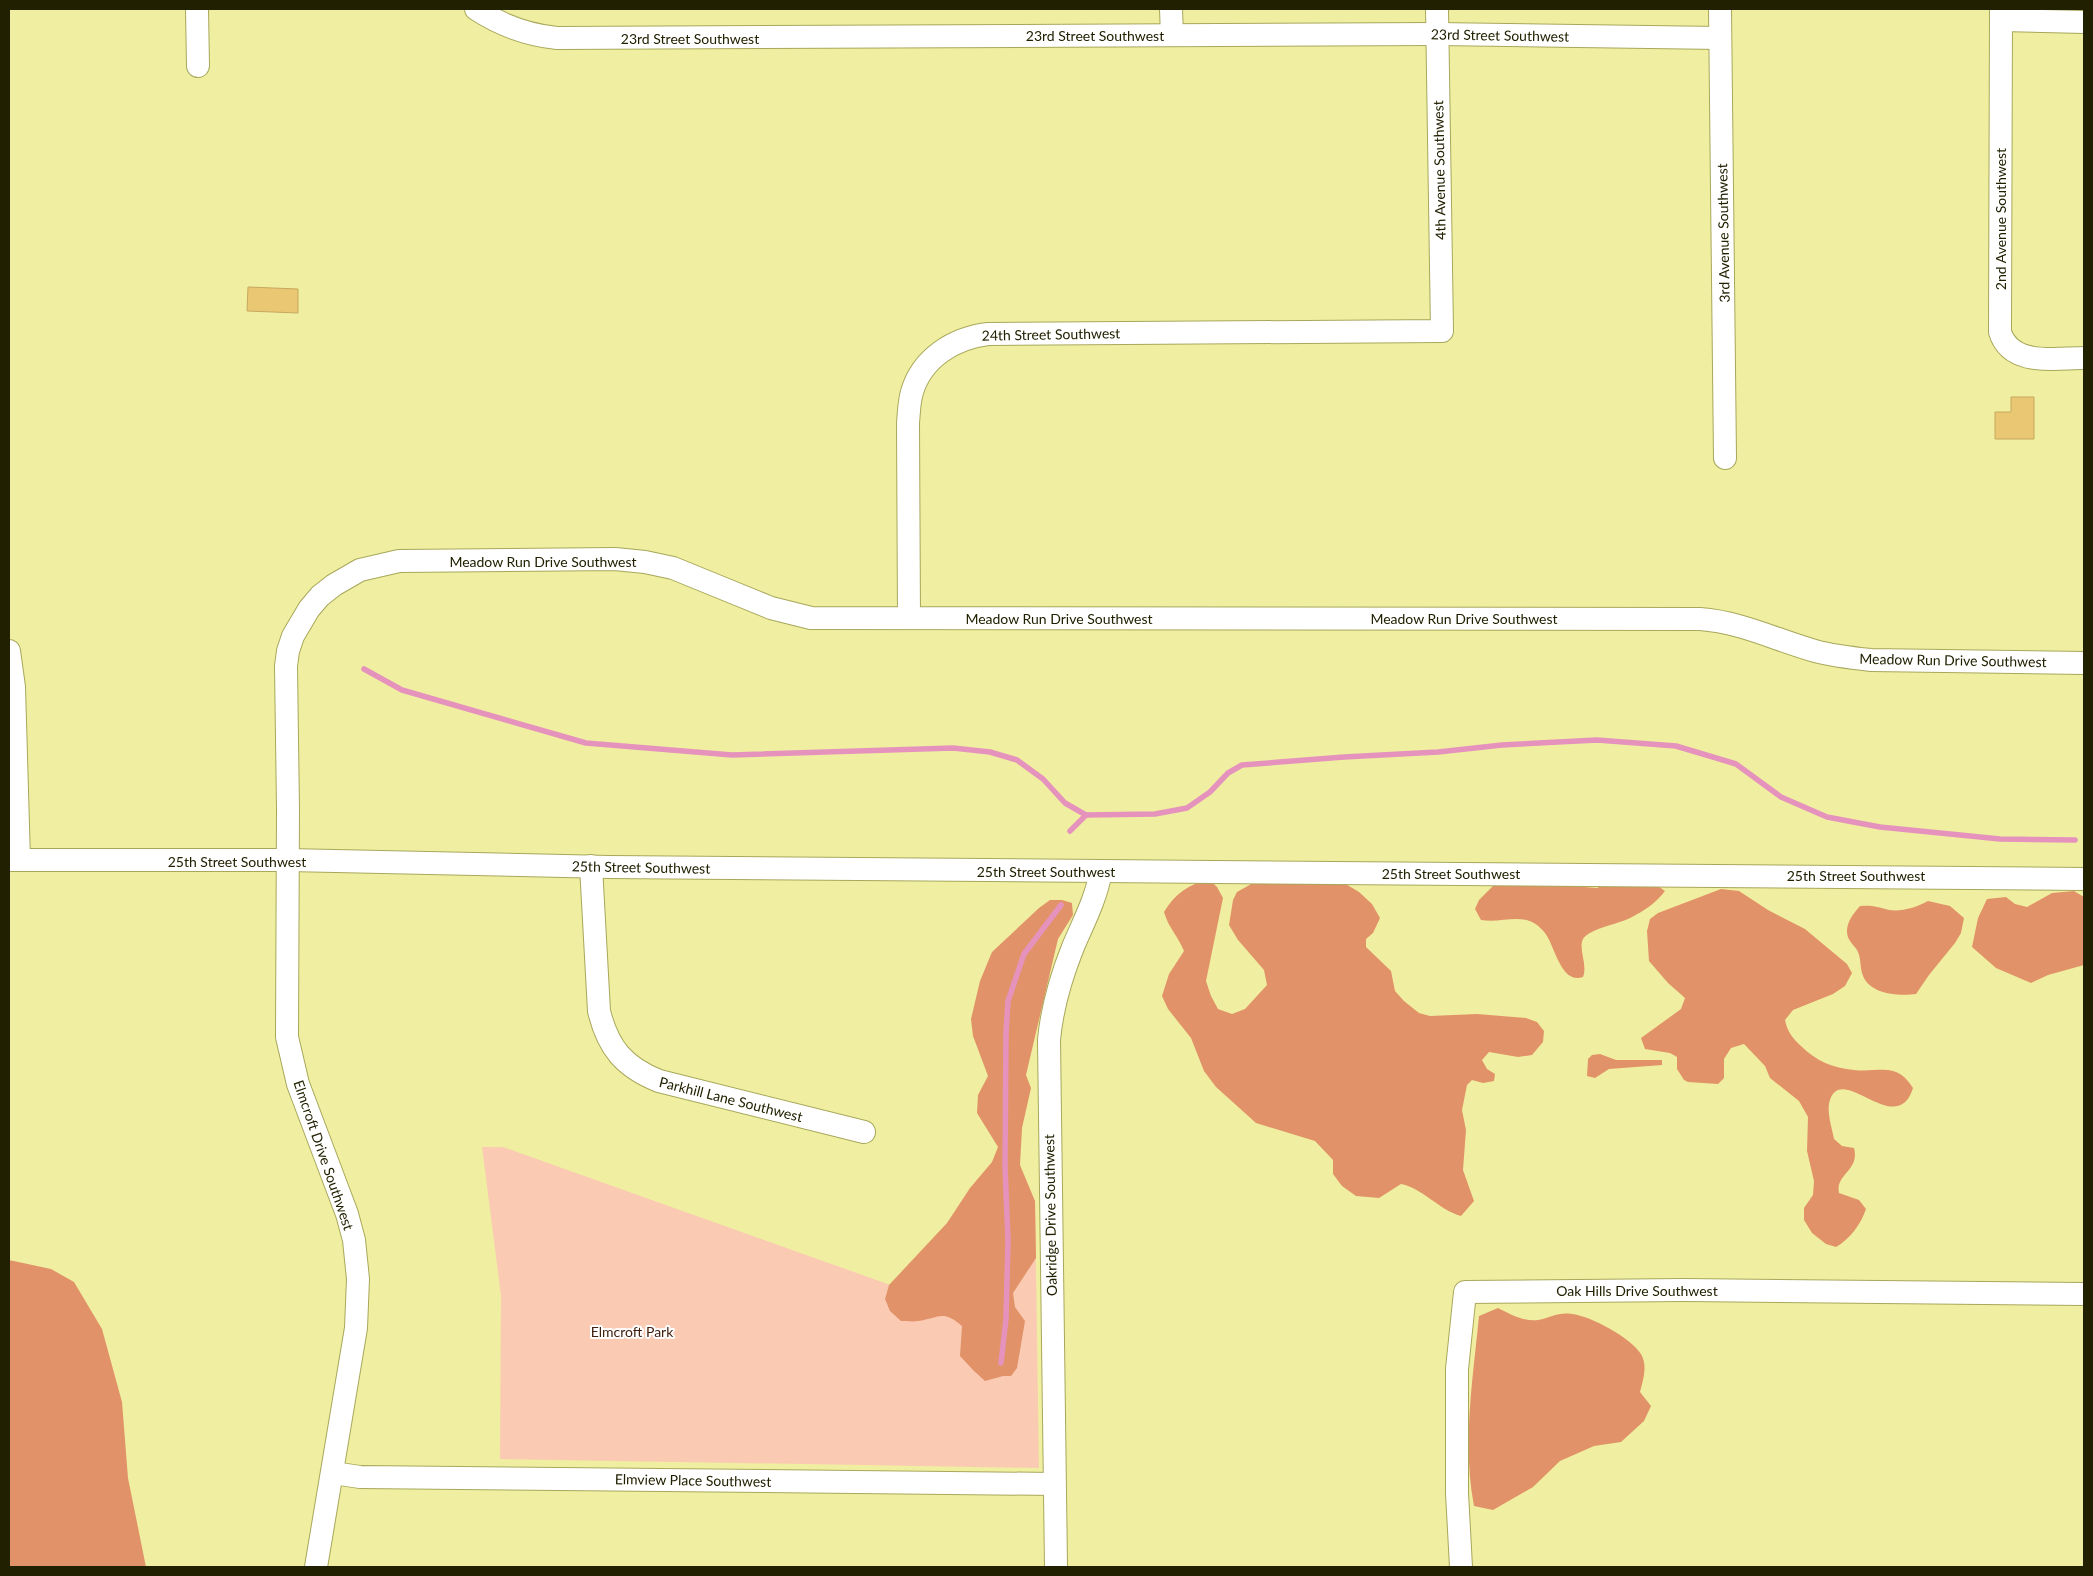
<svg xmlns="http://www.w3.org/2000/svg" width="2093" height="1576" font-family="Lato,sans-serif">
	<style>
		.green { fill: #facab3 }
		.forest { fill: #e29268 }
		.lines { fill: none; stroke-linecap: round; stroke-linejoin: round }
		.stream { stroke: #e593bd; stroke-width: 5.5 }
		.building { fill: #eac772; stroke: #c6a85f }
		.minor-casing { stroke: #a8a75b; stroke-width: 24 }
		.minor { stroke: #fff; stroke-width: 22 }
		.labels { text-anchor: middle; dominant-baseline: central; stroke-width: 4; stroke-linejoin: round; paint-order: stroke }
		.street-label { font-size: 14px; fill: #212001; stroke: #fff }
		.park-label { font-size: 14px; fill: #422110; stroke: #fff }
	</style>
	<rect width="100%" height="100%" fill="#f0efa1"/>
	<path class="green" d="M482,1147H503L913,1293L1035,1201L1039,1468L500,1459L501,1296Z"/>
	<g class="forest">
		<path d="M1210,880L1217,887L1223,898L1206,981L1211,996L1218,1009L1232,1014L1245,1009L1267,985L1264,970L1238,940L1229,925L1233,900L1237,892L1253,883H1344L1359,892L1372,904L1380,918L1373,933L1366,939V947L1391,971L1395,991L1404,1001L1419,1013L1430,1016L1477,1014L1526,1018L1537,1022L1544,1031L1543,1042L1532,1055L1518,1057L1489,1052L1482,1060L1487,1069L1495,1074L1494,1081L1483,1083L1472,1080L1467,1085L1462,1110L1466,1130L1463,1170L1474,1201L1461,1216C1439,1210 1424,1189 1401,1184L1379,1198L1356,1196L1342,1186L1333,1174V1160L1315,1141L1256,1123L1216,1087L1204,1071L1191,1038L1168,1009L1162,996L1169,974L1184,951C1177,934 1169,929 1164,912C1175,894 1189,883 1210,880Z"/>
		<path d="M1496,883L1546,884L1597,888L1607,883L1658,886L1665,891C1657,902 1644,911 1632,917C1620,924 1590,928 1583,939C1578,950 1588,964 1583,977C1561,985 1555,946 1545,933C1526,909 1505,924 1481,920L1475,909L1479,900Z"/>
		<path d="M1721,889L1739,891L1768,910L1805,929L1847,964L1852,973L1845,986L1833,994L1793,1010L1785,1020C1787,1031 1793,1039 1801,1046C1816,1061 1833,1068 1854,1070C1879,1073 1896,1061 1913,1088C1897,1140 1842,1062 1830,1100C1826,1111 1832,1128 1834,1139L1842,1146L1854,1148C1860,1171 1835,1174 1839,1193L1859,1200L1866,1209C1861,1224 1850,1239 1836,1247L1826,1244L1812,1233L1804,1220V1208L1813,1195L1814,1181L1807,1151L1808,1117L1799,1101L1770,1078L1765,1066L1744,1044L1731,1048L1724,1059V1078L1718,1084L1688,1082L1684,1080L1677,1069V1057L1670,1053L1645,1049L1641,1038L1681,1009L1685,998L1668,983L1649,961L1647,931L1650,919L1658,913Z"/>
		<path d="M2074,891L2084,897V965L2048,975L2031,983L1996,968L1972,947L1978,918L1987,899L2006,897L2015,904L2027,907L2052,893Z"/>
		<path d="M1050,900H1062L1072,903L1073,915L1058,939L1026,1075L1031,1088L1022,1128L1020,1165L1035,1201L1036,1258L1013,1293L1015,1307L1025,1321L1017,1368L1011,1376H1003L985,1381L973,1370L960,1356L962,1326C943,1309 939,1318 918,1321C912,1322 907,1321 901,1321L890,1311L885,1299L889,1285L947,1223L970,1188L992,1162L998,1147L977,1113L978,1095L988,1076L973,1036L971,1019L980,981L992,952L1039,908Z"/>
		<path d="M1928,901L1950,906L1964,918L1961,933L1955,943L1929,975L1916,994C1899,996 1868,995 1862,973C1860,966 1861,957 1857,950C1855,947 1852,944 1850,941C1842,928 1852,915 1860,906C1873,905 1877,907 1889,910C1901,912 1918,907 1928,901Z"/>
		<path d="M1600,1054L1616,1060H1662V1065L1609,1069L1595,1078L1587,1076L1588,1059L1592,1055Z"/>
		<path d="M9,1260L51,1269L74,1282L102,1329L122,1402L128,1478L146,1567H9Z"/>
		<path d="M1498,1308C1510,1314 1524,1322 1538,1320C1551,1318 1557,1312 1572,1314C1591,1316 1631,1338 1641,1354C1648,1366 1643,1380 1640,1392L1651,1406L1644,1421L1621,1442L1594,1446L1560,1461L1533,1487L1493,1510L1474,1506C1462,1444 1473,1378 1479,1316Z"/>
	</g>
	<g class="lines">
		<g class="stream">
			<path d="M364,669L402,690L586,743L732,755L953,748L990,752L1017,760L1043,779L1065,803L1086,815L1155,814L1187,808L1210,792L1228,773L1242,765L1344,757L1438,752L1502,745L1597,740L1676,746L1736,764L1781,797L1827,817L1880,827L2000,839L2075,840"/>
			<path d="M1070,831L1086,815"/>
			<path d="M1001,1363L1006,1319L1008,1241L1005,1166L1006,1033L1008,1001L1024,954L1061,905"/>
		</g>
	</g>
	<g class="building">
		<path d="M248,287L298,289V313L247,311Z"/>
		<path d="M2011,397H2034V439H1995V412H2011Z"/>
	</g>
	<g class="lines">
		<defs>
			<g id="minor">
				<path d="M197,9L198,66"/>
				<path d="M476,9C502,26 527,35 557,38L1437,34L1720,38"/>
				<path d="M1171,9L1172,35"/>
				<path d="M1720,9L1725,458"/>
				<path d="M2001,9L2000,332C2011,367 2055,358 2084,358"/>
				<path d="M2001,20L2084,22"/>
				<path d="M909,618L908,423C909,412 909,402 912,392C922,358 954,338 988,334L1442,331L1437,9"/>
				<path d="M9,651L14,687L19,860"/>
				<path d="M9,860H288L609,867L2084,879"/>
				<path d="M591,866L599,1011C608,1048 624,1067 659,1081L864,1132"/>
				<path d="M333,1473L360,1477L1054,1484"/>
				<path d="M316,1567L356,1328L358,1279L354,1240L347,1214L298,1084L287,1037L288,809L286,666L288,651L293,636L309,609L320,596L334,585L360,570L399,561L615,559L645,562L673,568L771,608L811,618L1700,619C1741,622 1776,640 1815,651C1833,656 1852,658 1871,660L2084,663"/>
				<path d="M1056,1567L1049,1040C1052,1007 1061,977 1073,947C1084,921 1096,899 1101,871"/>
				<path d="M1461,1567L1457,1493V1369L1465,1292L1684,1290L2084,1294"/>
			</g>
		</defs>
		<use href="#minor" class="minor-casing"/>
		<use href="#minor" class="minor"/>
	</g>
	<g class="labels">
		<g class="street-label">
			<text x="1095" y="35">23rd Street Southwest</text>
			<text transform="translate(1500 35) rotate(1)">23rd Street Southwest</text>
			<text x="690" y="38">23rd Street Southwest</text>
			<text transform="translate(1439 170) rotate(-91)">4th Avenue Southwest</text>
			<text transform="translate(2000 219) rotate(-90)">2nd Avenue Southwest</text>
			<text transform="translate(1723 233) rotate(-91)">3rd Avenue Southwest</text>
			<text transform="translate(1051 334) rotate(-1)">24th Street Southwest</text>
			<text x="543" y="561">Meadow Run Drive Southwest</text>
			<text x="1059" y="618">Meadow Run Drive Southwest</text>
			<text x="1464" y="618">Meadow Run Drive Southwest</text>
			<text transform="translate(1953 660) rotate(1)">Meadow Run Drive Southwest</text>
			<text x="237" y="861">25th Street Southwest</text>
			<text transform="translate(641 867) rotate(1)">25th Street Southwest</text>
			<text x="1046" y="871">25th Street Southwest</text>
			<text x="1451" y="873">25th Street Southwest</text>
			<text x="1856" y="875">25th Street Southwest</text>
			<text transform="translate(731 1099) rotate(14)">Parkhill Lane Southwest</text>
			<text transform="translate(324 1155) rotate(71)">Elmcroft Drive Southwest</text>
			<text transform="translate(1050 1215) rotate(-91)">Oakridge Drive Southwest</text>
			<text x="1637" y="1290">Oak Hills Drive Southwest</text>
			<text transform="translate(693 1480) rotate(1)">Elmview Place Southwest</text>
		</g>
		<g class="park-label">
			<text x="632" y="1331">Elmcroft Park</text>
		</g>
	</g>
	<rect width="2093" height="1576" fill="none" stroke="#212001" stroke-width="20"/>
</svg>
